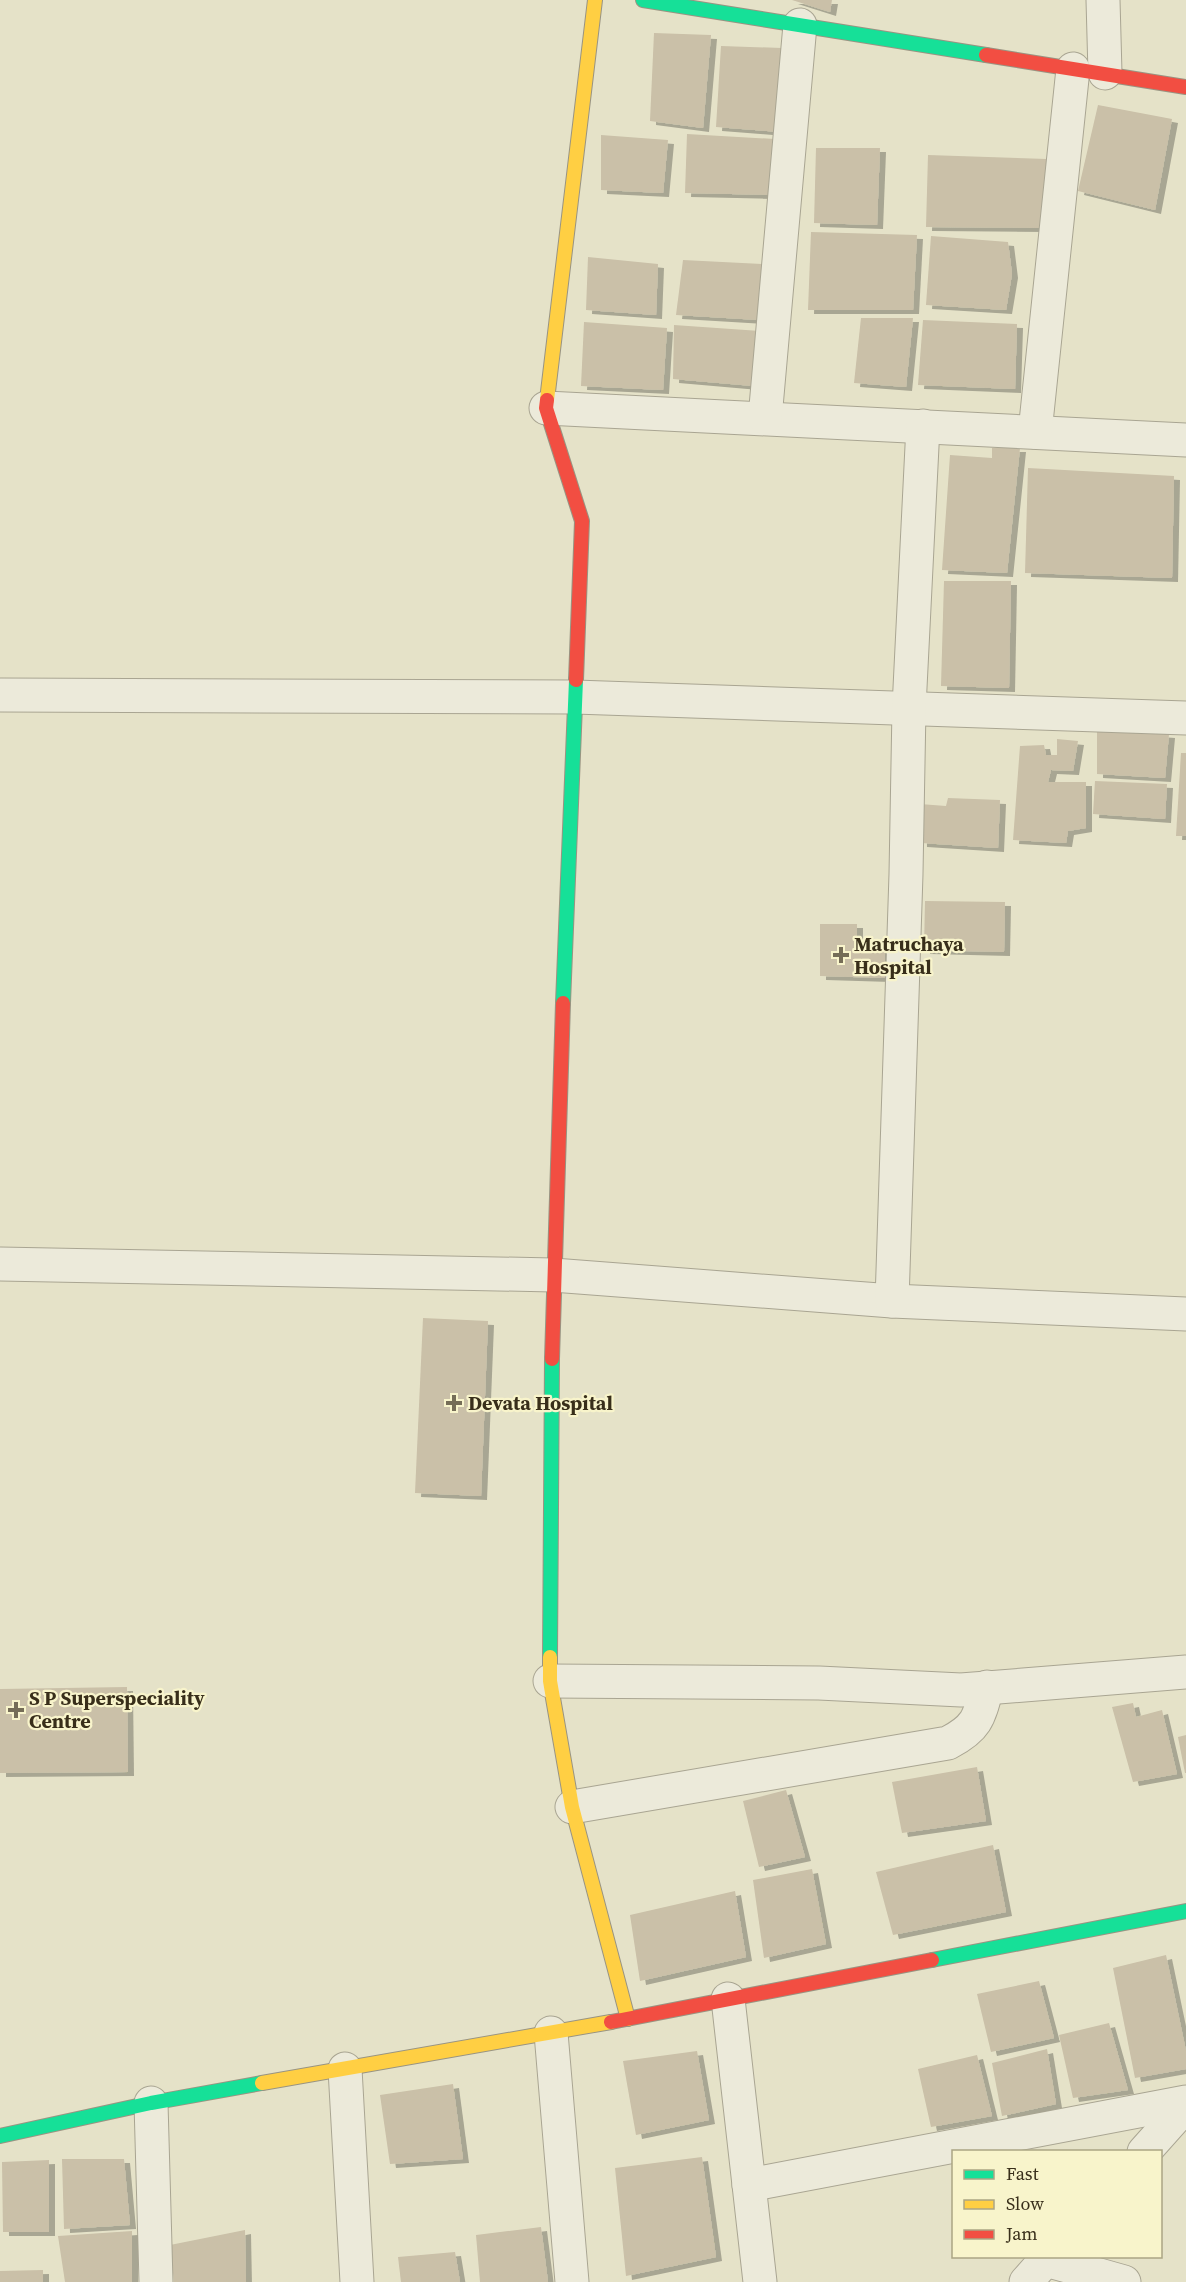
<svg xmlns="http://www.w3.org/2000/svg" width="1186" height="2282" font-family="'Source Serif 4',serif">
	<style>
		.building { fill: #cac0a8; filter: url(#shadow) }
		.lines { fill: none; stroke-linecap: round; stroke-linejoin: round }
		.street-casing { stroke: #a9a592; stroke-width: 35 }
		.fast-casing { stroke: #999482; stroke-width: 16 }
		.slow-casing { stroke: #999482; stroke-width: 16 }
		.jam-casing { stroke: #999482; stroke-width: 16 }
		.street { stroke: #eceada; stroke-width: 33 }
		.fast { stroke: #16e098; stroke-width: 14 }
		.slow { stroke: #ffcf43; stroke-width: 14 }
		.jam { stroke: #f24e42; stroke-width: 14 }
		.poi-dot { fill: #756d57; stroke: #f8f4cb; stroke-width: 2 }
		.labels { text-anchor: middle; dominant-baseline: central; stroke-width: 4.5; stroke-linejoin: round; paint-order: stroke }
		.poi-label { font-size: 20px; font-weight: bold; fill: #382e1a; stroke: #f8f4cb; text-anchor: start }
	</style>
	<defs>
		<filter id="shadow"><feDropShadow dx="6" dy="4" stdDeviation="0" flood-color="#0004"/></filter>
	</defs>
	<rect width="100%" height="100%" fill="#e5e2c8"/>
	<g class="building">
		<path d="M792,0H832L830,12Z"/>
		<path d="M654,33L711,35L703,128L650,121Z"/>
		<path d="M721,46L782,48L779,132L716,127Z"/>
		<path d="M1098,105L1172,119L1155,210L1078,191Z"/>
		<path d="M687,134L775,139L771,195L685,193Z"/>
		<path d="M601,135L668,140L663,193L601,190Z"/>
		<path d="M816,148H880L877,225L814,223Z"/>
		<path d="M928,155L1047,159L1042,228L926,227Z"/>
		<path d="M811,232L917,235L913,310H808Z"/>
		<path d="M931,236L1008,242L1012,274L1006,310L926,305Z"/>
		<path d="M588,257L658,264L656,315L586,310Z"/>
		<path d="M683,260L762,264L759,320L676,315Z"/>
		<path d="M861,318H913L906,387L854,383Z"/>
		<path d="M923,320L1017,324L1015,389L918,385Z"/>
		<path d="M584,322L667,328L663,390L581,386Z"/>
		<path d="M674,325L760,331L753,386L673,379Z"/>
		<path d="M992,448H1020L1007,573L942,570L950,455L992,458Z"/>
		<path d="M1028,468L1174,476L1172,578L1025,573Z"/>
		<path d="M944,581H1011L1009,688L941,686Z"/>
		<path d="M1097,729L1169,734L1165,778L1097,774Z"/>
		<path d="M1057,739L1078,741L1073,771L1051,770L1048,782H1086V828L1068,831L1066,843L1013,840L1020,746L1044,745L1046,755H1057Z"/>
		<path d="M1181,753H1186V836H1176Z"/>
		<path d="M1095,781L1167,784L1165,819L1093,814Z"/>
		<path d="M948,798L1000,800L998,848L921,843L920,804L946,806Z"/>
		<path d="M925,901L1005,902L1004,952L924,950Z"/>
		<path d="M820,924H857V948L885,949V978L820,976Z"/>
		<path d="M423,1318L488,1321L481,1496L415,1493Z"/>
		<path d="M127,1687L128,1772L0,1773V1689Z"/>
		<path d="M1133,1703L1136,1717L1162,1710L1177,1774L1133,1782L1112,1707Z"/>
		<path d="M1186,1735V1773H1185L1178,1737Z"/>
		<path d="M977,1767L986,1821L902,1833L892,1782Z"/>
		<path d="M786,1790L805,1857L759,1867L743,1801Z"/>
		<path d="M993,1845L1006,1912L893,1935L876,1872Z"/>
		<path d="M812,1869L826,1944L764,1958L753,1880Z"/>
		<path d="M735,1891L746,1957L640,1981L630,1915Z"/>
		<path d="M1166,1955L1186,2051V2069L1135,2078L1113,1968Z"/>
		<path d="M1039,1981L1054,2038L991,2052L977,1994Z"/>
		<path d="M1109,2023L1128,2090L1073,2098L1059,2035Z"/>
		<path d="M1047,2049L1056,2104L1002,2116L992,2063Z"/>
		<path d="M697,2051L709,2120L636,2135L623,2061Z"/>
		<path d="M977,2055L992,2116L931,2127L918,2069Z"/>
		<path d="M453,2084L463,2159L390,2164L380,2095Z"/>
		<path d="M702,2157L716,2257L626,2276L615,2168Z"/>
		<path d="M62,2159H124L130,2225L64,2229Z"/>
		<path d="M49,2160V2232H3L2,2162Z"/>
		<path d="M541,2227L548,2282H480L476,2235Z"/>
		<path d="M245,2230L246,2282H174L170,2245Z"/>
		<path d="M132,2231V2282H65L58,2236Z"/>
		<path d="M455,2252L460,2282H401L398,2257Z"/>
		<path d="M43,2270V2282H0V2271Z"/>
	</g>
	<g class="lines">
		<defs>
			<g id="street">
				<path d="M1103,0L1105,73"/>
				<path d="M546,408L1186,440"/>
				<path d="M765,418L800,25"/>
				<path d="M1035,432L1073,69"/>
				<path d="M0,695L575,697L1186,718"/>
				<path d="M0,1264L553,1275L892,1301L1186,1314"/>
				<path d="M892,1301L906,874L909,708L923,426"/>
				<path d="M550,1681L819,1683L961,1690L1186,1672"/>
				<path d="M572,1807L948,1743C977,1728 979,1718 987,1687"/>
				<path d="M728,1999L760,2282"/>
				<path d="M551,2033L572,2282"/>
				<path d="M345,2069L357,2282"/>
				<path d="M151,2103L156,2282"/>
				<path d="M1144,2152L1186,2105"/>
				<path d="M749,2185L1186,2102"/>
				<path d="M1046,2260L1124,2282"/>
				<path d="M1026,2282L1049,2256"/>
			</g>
			<g id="fast">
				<path d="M643,0L986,55"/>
				<path d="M563,1003L576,680"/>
				<path d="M550,1657L552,1359"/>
				<path d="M932,1960L1186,1911"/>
				<path d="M0,2136L151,2103L262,2083"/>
			</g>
			<g id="slow">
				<path d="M547,400L595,0"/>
				<path d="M550,1657V1681L572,1807L628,2019"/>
				<path d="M262,2083L611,2022"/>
			</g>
			<g id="jam">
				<path d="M986,55L1186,87"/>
				<path d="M547,400L546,408L582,521L576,680"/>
				<path d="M552,1359L563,1003"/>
				<path d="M611,2022L932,1960"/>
			</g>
		</defs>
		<use href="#street" class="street-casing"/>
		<use href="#fast" class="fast-casing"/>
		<use href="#slow" class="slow-casing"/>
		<use href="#jam" class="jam-casing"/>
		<use href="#street" class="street"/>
		<use href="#fast" class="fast"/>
		<use href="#slow" class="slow"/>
		<use href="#jam" class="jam"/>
	</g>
	<g class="poi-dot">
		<path d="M838 946h6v6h6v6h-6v6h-6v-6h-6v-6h6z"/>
		<path d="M451 1394h6v6h6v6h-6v6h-6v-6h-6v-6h6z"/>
		<path d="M13 1701h6v6h6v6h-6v6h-6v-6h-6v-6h6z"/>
	</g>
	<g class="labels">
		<g class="poi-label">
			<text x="854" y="944">Matruchaya<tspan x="854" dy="23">Hospital</tspan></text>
			<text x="468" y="1403">Devata Hospital</text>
			<text x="29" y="1698">S P Superspeciality<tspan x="29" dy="23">Centre</tspan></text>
		</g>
	</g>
	<rect x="952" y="2150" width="210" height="108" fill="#f8f4cb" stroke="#aba584" stroke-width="1.5"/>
	<rect x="964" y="2170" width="30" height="9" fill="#16e098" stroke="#aba584" stroke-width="1.5"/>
	<text x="1006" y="2180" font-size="18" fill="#382e1a">Fast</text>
	<rect x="964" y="2200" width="30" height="9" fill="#ffcf43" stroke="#aba584" stroke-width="1.5"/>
	<text x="1006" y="2210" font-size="18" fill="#382e1a">Slow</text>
	<rect x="964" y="2230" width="30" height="9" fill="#f24e42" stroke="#aba584" stroke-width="1.5"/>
	<text x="1006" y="2240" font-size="18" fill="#382e1a">Jam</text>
</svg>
